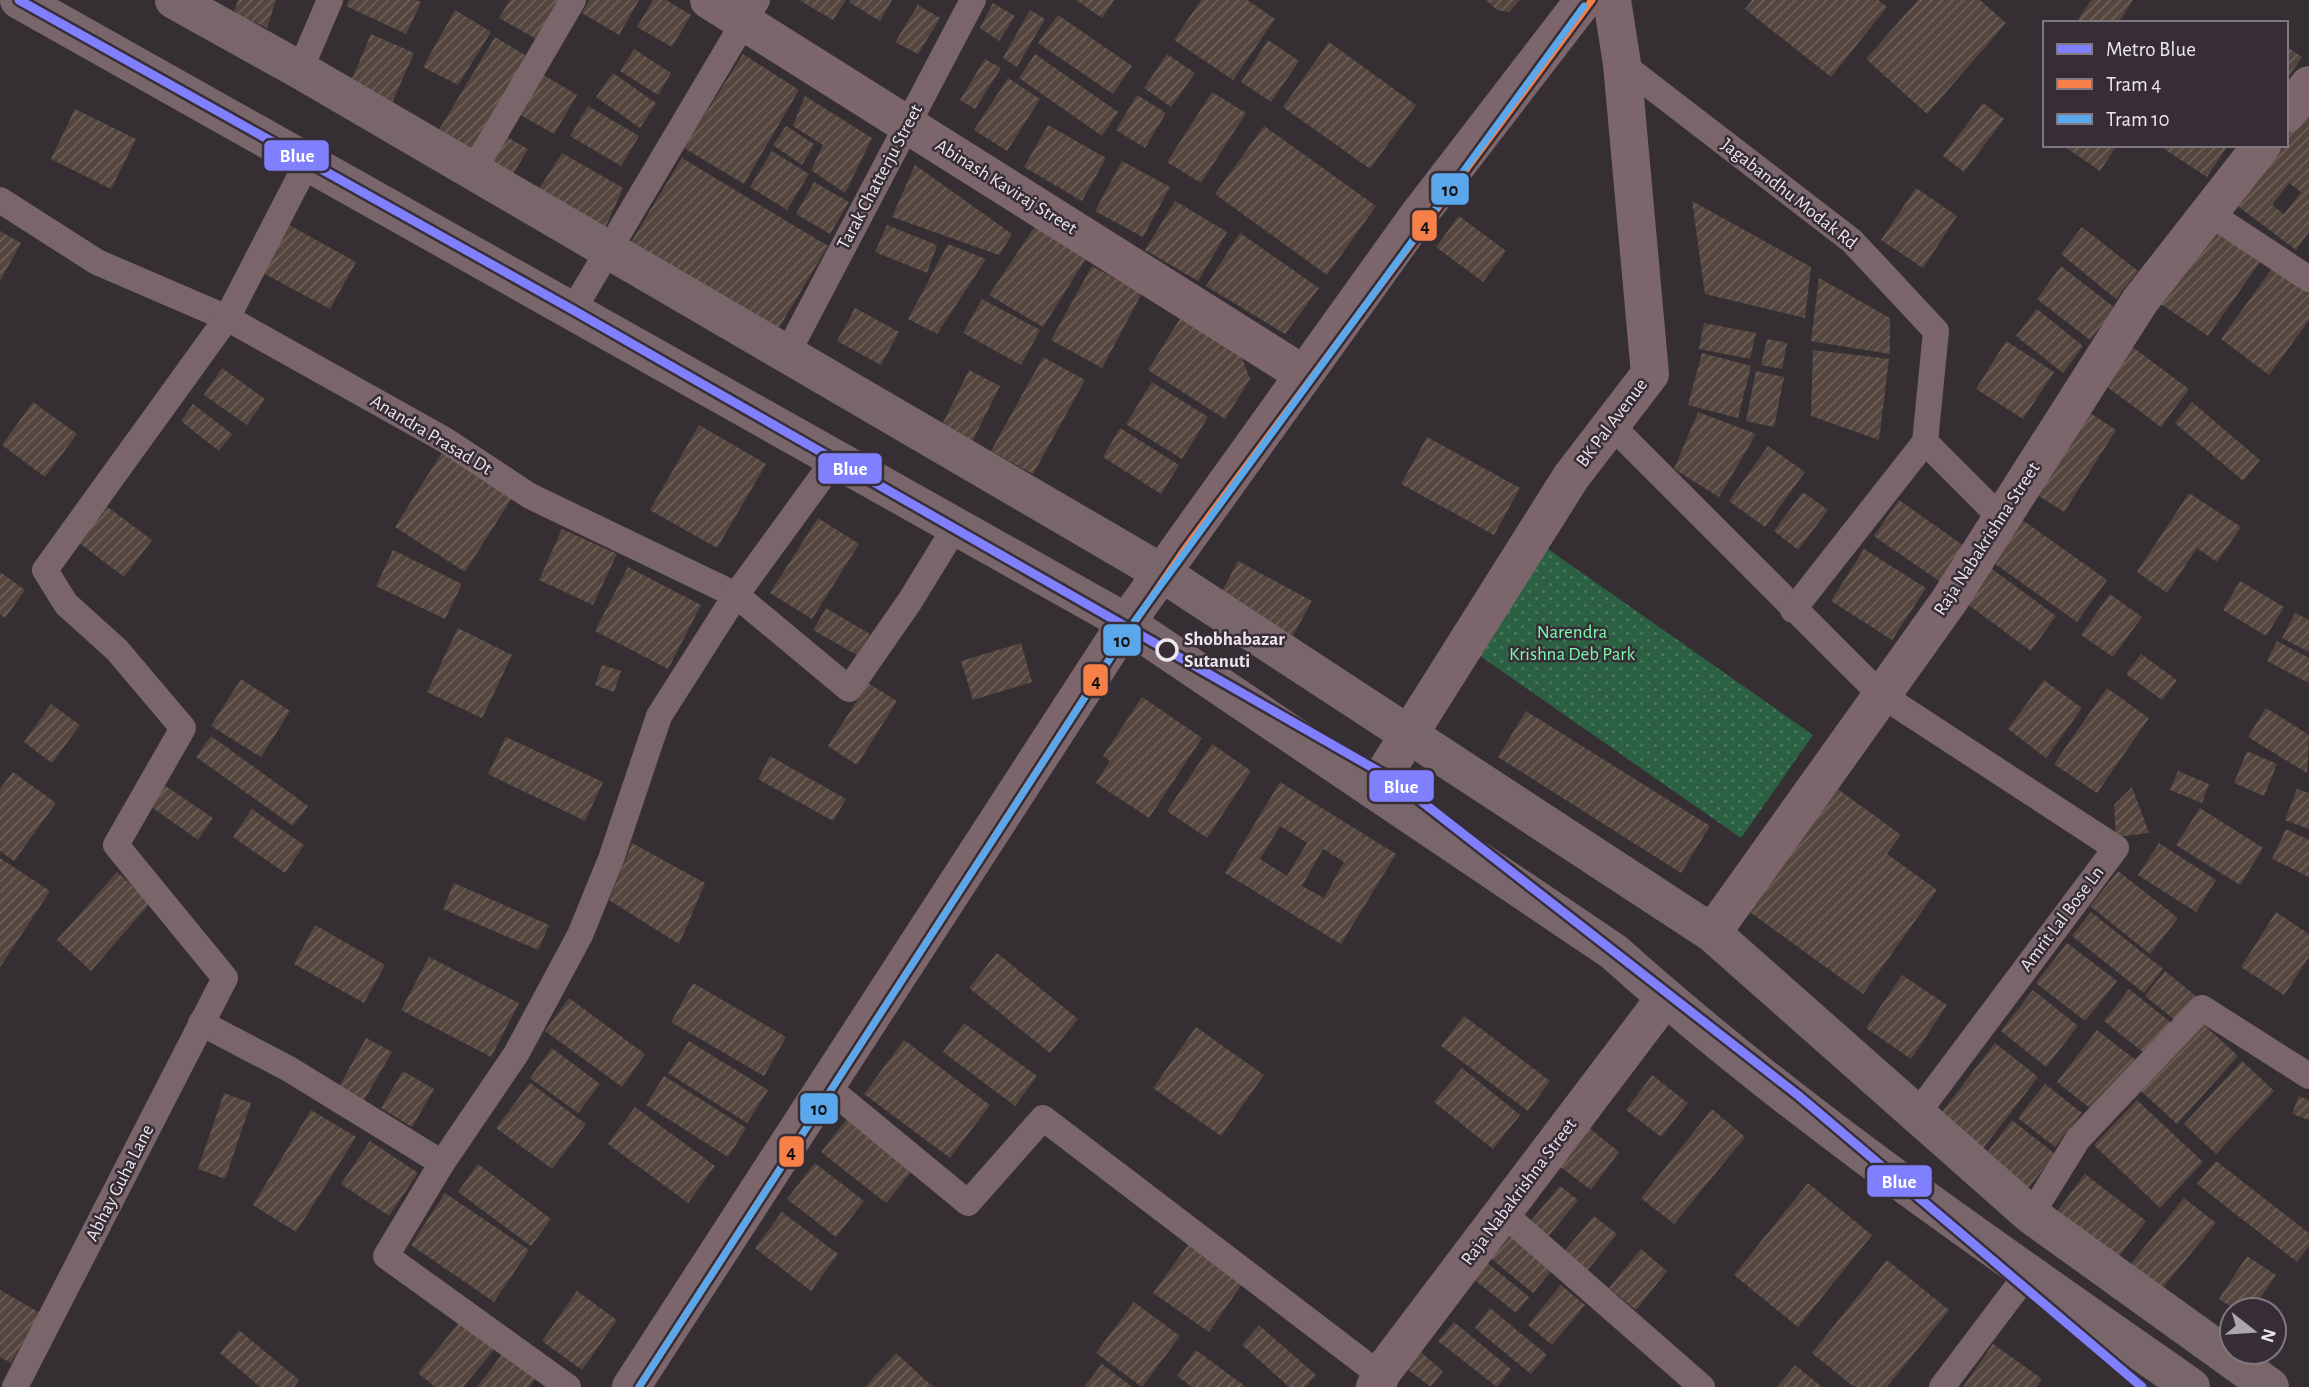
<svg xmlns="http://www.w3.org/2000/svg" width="2309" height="1387" font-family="'Alegreya Sans',sans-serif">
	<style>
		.grass { fill: url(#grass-dots) }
		.building { fill: url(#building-hatch); fill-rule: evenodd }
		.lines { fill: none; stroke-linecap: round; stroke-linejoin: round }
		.street { stroke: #79656a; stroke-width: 26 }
		.secondary { stroke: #7c666c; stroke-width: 38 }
		.primary { stroke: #79666b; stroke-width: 38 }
		.tram-1-casing { stroke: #372d36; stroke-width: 12 }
		.tram-2-casing { stroke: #372d36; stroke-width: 12 }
		.tram-1 { stroke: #f78048; stroke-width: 7 }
		.tram-2 { stroke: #5aa8eb; stroke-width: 7 }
		.metro-1-casing { stroke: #372d36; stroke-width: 14 }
		.metro-1 { stroke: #8080ff; stroke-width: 9 }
		.stop-dot { fill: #372d36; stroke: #ede6ec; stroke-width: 3.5 }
		.labels { text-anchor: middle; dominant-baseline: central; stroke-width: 5; stroke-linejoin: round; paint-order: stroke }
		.street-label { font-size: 19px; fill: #ede6ec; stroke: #372d36 }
		.park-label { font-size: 19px; fill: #78fbae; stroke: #372d36 }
		.stop-label { font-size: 19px; font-weight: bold; fill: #ede6ec; stroke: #372d36; text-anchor: start }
		.line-badge { stroke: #372d36; stroke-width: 2.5 }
		.badge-label { font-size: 19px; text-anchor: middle; font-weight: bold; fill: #fff }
		.pale-badge-label { font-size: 19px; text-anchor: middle; font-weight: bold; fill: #111 }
	</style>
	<defs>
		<pattern id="grass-dots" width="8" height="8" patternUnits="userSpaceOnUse" patternTransform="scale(1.75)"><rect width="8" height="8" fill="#2b6142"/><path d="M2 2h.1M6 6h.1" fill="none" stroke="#4a785d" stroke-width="1.8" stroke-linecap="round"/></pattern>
		<pattern id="building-hatch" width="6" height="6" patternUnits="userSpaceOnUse" patternTransform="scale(1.75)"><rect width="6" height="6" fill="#54463e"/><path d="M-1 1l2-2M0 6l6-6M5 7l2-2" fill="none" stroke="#6d615a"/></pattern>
	</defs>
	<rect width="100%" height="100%" fill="#352f34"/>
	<path class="grass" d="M1545,547L1813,735L1741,838L1473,651Z"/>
	<g class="building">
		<path d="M238,0H276L267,28L234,13Z"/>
		<path d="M349,0H416L421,2L406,34L346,6Z"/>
		<path d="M510,0H561L538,40L499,18Z"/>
		<path d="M589,0H639L619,35L582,13Z"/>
		<path d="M653,0H666L691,15L672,47L637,27Z"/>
		<path d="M799,0H846L833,20Z"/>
		<path d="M851,0H892L880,21L849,2Z"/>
		<path d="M1076,0H1114L1102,18Z"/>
		<path d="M1201,0H1247L1275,19L1233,80L1174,40Z"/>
		<path d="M1486,0H1520L1509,12L1497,10Z"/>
		<path d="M1752,0H1878L1887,7L1831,77L1745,9Z"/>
		<path d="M1918,0H1980L2006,23L1927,114L1866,59Z"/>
		<path d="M2091,0H2133L2118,23H2076Z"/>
		<path d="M993,3L1015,16L999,41L980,28Z"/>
		<path d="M918,5L940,18L918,54L895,42Z"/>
		<path d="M455,10L491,32L458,85L423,67Z"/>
		<path d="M1030,10L1045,19L1017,67L1003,58Z"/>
		<path d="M1058,15L1132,66L1113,94L1038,43Z"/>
		<path d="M371,34L414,53L388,112L346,93Z"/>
		<path d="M495,37L530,58L473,159L434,138Z"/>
		<path d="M1268,40L1299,61L1271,102L1241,82Z"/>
		<path d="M1329,42L1416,105L1370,169L1283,107Z"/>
		<path d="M2286,46L2302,57L2286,80Z"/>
		<path d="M634,49L671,73L658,95L620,71Z"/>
		<path d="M743,54L799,90L744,184L684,148Z"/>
		<path d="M1035,54L1118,112L1102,136L1019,78Z"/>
		<path d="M1167,54L1195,73L1171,107L1144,88Z"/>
		<path d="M985,59L1001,68L975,109L960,100Z"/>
		<path d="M540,73L577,95L554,134L517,113Z"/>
		<path d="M613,73L656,103L640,128L596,97Z"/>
		<path d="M1008,78L1040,99L1007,151L974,130Z"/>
		<path d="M1212,92L1246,113L1201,183L1167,162Z"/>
		<path d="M1137,95L1166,113L1145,148L1116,130Z"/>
		<path d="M805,96L872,138L845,193L811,170L823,145L793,126Z"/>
		<path d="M1983,103L2004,119L1964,172L1943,156Z"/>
		<path d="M588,106L639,136L621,166L570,136Z"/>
		<path d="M2309,107V232L2296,250L2235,204L2280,145H2286V137ZM2289,183L2301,192L2284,214L2272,205Z"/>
		<path d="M75,109L136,139L111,189L51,159Z"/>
		<path d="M1048,125L1106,158L1082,201L1024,167Z"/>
		<path d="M786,126L814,144L802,165L773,145Z"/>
		<path d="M1264,126L1376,206L1327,275L1215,194Z"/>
		<path d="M507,137L528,149L509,181L488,169Z"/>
		<path d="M2062,145H2117L2100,171Z"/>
		<path d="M2158,145H2228L2207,177Z"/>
		<path d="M772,151L809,174L787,210L750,187Z"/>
		<path d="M562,153L623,188L603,233L535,195Z"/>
		<path d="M682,158L828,246L774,336L628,247Z"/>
		<path d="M1122,161L1170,187L1143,237L1095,211Z"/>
		<path d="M915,165L1012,234L999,255L892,217Z"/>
		<path d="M814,182L849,202L830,234L796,214Z"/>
		<path d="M1916,188L1957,216L1923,268L1881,240Z"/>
		<path d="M1175,201L1227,232L1198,281L1145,250Z"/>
		<path d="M1692,201L1811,267L1805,318L1705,294Z"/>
		<path d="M1459,216L1506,251L1483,282L1436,247Z"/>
		<path d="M1038,222L1090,252L1043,327L989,295Z"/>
		<path d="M2212,224L2262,259L2208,336L2158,302Z"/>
		<path d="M289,225L356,262L330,309L263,273Z"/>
		<path d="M887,225L937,245L927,273L875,252Z"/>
		<path d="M2082,227L2138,271L2116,299L2061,254Z"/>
		<path d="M0,231L21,243L0,281Z"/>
		<path d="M1240,233L1319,288L1285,334L1206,286Z"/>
		<path d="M948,244L986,259L937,334L908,319Z"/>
		<path d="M1092,266L1142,293L1102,368L1051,340Z"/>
		<path d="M2061,266L2115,308L2090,340L2037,299Z"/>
		<path d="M2274,266L2309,292V320L2269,375L2221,339Z"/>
		<path d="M1819,278L1890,318V354L1811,341Z"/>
		<path d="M982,299L1040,330L1021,365L963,333Z"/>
		<path d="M855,308L899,332L881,365L837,341Z"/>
		<path d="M2037,309L2083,346L2063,373L2016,336Z"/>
		<path d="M1181,317L1241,355L1250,379L1225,419L1148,370Z"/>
		<path d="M1704,323L1756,333L1750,359L1699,349Z"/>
		<path d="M1767,339L1787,343L1782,369L1761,365Z"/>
		<path d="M2006,341L2054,372L2023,419L1976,389Z"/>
		<path d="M2131,346L2189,389L2161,427L2103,384Z"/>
		<path d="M1813,350L1889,359L1879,440L1811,416Z"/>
		<path d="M1702,353L1751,366L1738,418L1688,405Z"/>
		<path d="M1043,357L1085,380L1033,474L991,451Z"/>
		<path d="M222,368L265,399L247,425L204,395Z"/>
		<path d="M969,370L1000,386L970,446L939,431Z"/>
		<path d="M1756,371L1784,377L1774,427L1746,421Z"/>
		<path d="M1152,382L1208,417L1182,459L1126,424Z"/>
		<path d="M33,402L77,434L45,477L2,445Z"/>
		<path d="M2192,402L2260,460L2243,481L2175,423Z"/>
		<path d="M193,404L232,434L219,451L181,421Z"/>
		<path d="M2081,407L2116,430L2064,512L2028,489Z"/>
		<path d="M1698,412L1756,434L1719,497L1674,469Z"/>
		<path d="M699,425L766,464L717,548L650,510Z"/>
		<path d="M1120,428L1179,465L1161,494L1103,457Z"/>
		<path d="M1427,437L1520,488L1494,535L1401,484Z"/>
		<path d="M1768,446L1805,472L1765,527L1729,501Z"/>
		<path d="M443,451L513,496L465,572L395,527Z"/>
		<path d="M1803,492L1828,510L1798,550L1774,531Z"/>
		<path d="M2189,493L2241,527L2217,562L2197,548L2167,593L2137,572Z"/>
		<path d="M1899,500L1964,546L1939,581L1874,536Z"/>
		<path d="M105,505L152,540L124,577L78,542Z"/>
		<path d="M818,518L859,544L812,619L770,593Z"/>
		<path d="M2021,519L2107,580L2077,622L1991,561Z"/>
		<path d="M562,529L617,554L593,605L539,580Z"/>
		<path d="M1864,549L1926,588L1892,640L1831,601Z"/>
		<path d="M393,550L462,584L445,619L376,586Z"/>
		<path d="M1238,561L1312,601L1291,639L1218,599Z"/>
		<path d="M1988,566L2056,616L2031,651L1963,601Z"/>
		<path d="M628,567L701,605L668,669L595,631Z"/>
		<path d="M0,572L25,590L5,618L0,614Z"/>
		<path d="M2240,581L2284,607L2266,636L2223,610Z"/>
		<path d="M2110,594L2142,617L2113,657L2081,635Z"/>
		<path d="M826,608L870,634L857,655L813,630Z"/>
		<path d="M2295,613L2309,620V652L2282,638Z"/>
		<path d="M458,628L512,655L482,718L427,692Z"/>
		<path d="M2277,641L2309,658V683L2267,661Z"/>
		<path d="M1021,643L1032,682L973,700L961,661Z"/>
		<path d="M2141,654L2177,680L2162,700L2126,674Z"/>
		<path d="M602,665L621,671L614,692L595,685Z"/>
		<path d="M241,679L290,711L261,757L211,726Z"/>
		<path d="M2044,680L2082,708L2046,758L2008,729Z"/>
		<path d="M868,683L897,701L857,765L828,746Z"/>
		<path d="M2107,688L2149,718L2097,793L2054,764Z"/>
		<path d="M1142,697L1202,738L1149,818L1096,783L1110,761L1103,756Z"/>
		<path d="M51,704L80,725L52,763L24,742Z"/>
		<path d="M2266,708L2309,735L2307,773L2248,737Z"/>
		<path d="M1526,711L1710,826L1681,873L1498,757Z"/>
		<path d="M211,736L308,806L293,826L196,757Z"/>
		<path d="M506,737L603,782L585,821L488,774Z"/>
		<path d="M1212,744L1251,771L1207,838L1167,811Z"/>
		<path d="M2247,751L2277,764L2264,796L2234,783Z"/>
		<path d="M770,756L846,799L833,821L758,779Z"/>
		<path d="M2178,771L2209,784L2202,803L2170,790Z"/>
		<path d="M13,772L56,803L14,861L0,851V789Z"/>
		<path d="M1280,782L1396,854L1341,944L1225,873ZM1280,826L1307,843L1287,876L1260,859ZM1323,849L1344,862L1324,898L1302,886Z"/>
		<path d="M164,785L213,818L198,840L150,806Z"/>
		<path d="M1835,787L1901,835L1887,854L1937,890L1863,994L1747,910Z"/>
		<path d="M2132,787L2149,833L2116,837L2114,805Z"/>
		<path d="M2297,789L2309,793V829L2285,820Z"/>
		<path d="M2200,808L2263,848L2240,885L2176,845Z"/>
		<path d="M252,809L304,845L285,873L233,837Z"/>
		<path d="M2286,829L2309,840V877L2272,859Z"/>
		<path d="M632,843L705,883L679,944L609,900Z"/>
		<path d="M2159,843L2216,880L2196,912L2138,875Z"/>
		<path d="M0,858L50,891L0,967Z"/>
		<path d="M2118,871L2178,918L2150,954L2090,906Z"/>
		<path d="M117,872L151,902L91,971L57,940Z"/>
		<path d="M454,883L549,925L538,950L443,909Z"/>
		<path d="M2091,912L2163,969L2144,993L2072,936Z"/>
		<path d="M2276,912L2309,934V957L2284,995L2241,967Z"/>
		<path d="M315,925L385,965L364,1003L294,964Z"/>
		<path d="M2067,943L2117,981L2085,1021L2036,983Z"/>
		<path d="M997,953L1078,1019L1050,1053L969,988Z"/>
		<path d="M429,957L519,1003L491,1057L401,1010Z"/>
		<path d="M2165,971L2196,996L2176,1021L2145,996Z"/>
		<path d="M1902,975L1947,1005L1911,1059L1866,1028Z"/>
		<path d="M693,983L786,1037L764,1076L671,1022Z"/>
		<path d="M2129,989L2174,1025L2149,1057L2104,1021Z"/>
		<path d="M2033,990L2078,1026L2046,1067L2001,1031Z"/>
		<path d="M569,998L645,1054L622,1087L545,1031Z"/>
		<path d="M1464,1016L1550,1081L1528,1111L1441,1046Z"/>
		<path d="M964,1023L1037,1076L1015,1106L943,1052Z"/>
		<path d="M2203,1024L2238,1056L2177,1124L2141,1091Z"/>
		<path d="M1196,1027L1264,1075L1221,1136L1153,1088Z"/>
		<path d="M2097,1030L2137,1061L2096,1113L2057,1082Z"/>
		<path d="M366,1038L392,1052L364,1100L340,1085Z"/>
		<path d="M904,1040L990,1105L950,1158L864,1094Z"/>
		<path d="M689,1041L768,1090L747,1123L668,1073Z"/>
		<path d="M1995,1043L2038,1077L1978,1155L1935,1121Z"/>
		<path d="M552,1048L600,1084L578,1113L530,1078Z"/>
		<path d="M2242,1061L2274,1091L2216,1154L2184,1124Z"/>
		<path d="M1462,1068L1520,1115L1493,1149L1434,1102Z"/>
		<path d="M403,1071L434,1089L412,1127L381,1108Z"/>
		<path d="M1652,1075L1688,1103L1661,1137L1626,1110Z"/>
		<path d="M664,1076L746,1128L728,1157L646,1105Z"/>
		<path d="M530,1083L586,1124L552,1169L496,1128Z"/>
		<path d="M2045,1084L2082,1113L2055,1147L2018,1118Z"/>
		<path d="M224,1093L251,1103L225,1179L198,1169Z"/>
		<path d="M2299,1096L2309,1100V1120L2292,1114Z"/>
		<path d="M2137,1100L2203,1162L2160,1208L2094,1145Z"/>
		<path d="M635,1107L715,1166L688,1203L608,1144Z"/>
		<path d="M1712,1109L1745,1137L1674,1224L1641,1198Z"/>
		<path d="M311,1110L356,1137L296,1232L253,1205Z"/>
		<path d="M851,1114L916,1166L886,1203L821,1152Z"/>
		<path d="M2012,1120L2055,1154L2027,1190L1984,1156Z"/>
		<path d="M1588,1127L1619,1152L1591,1190L1559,1166Z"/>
		<path d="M370,1141L418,1173L389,1216L341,1184Z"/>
		<path d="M2216,1161L2309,1233V1246L2297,1262L2197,1184Z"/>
		<path d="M815,1163L864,1201L836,1237L787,1199Z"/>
		<path d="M478,1164L551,1219L531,1246L458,1192Z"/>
		<path d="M2085,1174L2146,1221L2115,1262L2055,1214Z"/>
		<path d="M1808,1183L1872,1235L1798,1327L1734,1275Z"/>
		<path d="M1560,1186L1578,1200L1547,1238L1529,1223Z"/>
		<path d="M445,1193L529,1250L494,1302L411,1245Z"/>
		<path d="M2184,1198L2216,1223L2151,1302L2121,1276Z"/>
		<path d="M782,1212L838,1254L811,1291L755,1248Z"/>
		<path d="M1594,1216L1617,1234L1585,1273L1562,1254Z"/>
		<path d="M1501,1227L1553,1269L1533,1293L1482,1251Z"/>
		<path d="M1188,1245L1242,1284L1209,1332L1153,1293Z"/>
		<path d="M1641,1249L1667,1271L1636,1310L1609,1288Z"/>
		<path d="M2247,1256L2276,1275L2252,1310H2236L2219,1299Z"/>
		<path d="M1887,1260L1949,1310L1887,1387H1854L1812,1353Z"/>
		<path d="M1485,1261L1529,1297L1516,1313L1471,1277Z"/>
		<path d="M1561,1285L1585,1305L1552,1345L1528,1325Z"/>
		<path d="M0,1290L40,1313L11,1363L0,1357Z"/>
		<path d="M577,1291L617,1320L582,1370L542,1341Z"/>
		<path d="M1134,1302L1180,1336L1142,1387L1096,1353Z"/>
		<path d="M1490,1308L1547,1355L1531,1374L1475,1328Z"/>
		<path d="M463,1318L497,1346L463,1387H435L418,1373Z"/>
		<path d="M1454,1322L1511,1369L1497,1387L1438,1341Z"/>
		<path d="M1259,1325L1316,1375L1305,1387H1289L1242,1345Z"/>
		<path d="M239,1330L299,1380L294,1387H260L220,1353Z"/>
		<path d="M1993,1344L2042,1379L2036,1387H1963Z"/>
		<path d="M1417,1349L1443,1371L1431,1387L1403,1366Z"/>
		<path d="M1196,1350L1246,1387H1192L1177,1376Z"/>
		<path d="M504,1352L536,1378L529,1387H477Z"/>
		<path d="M896,1353L933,1387H865Z"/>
		<path d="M1102,1364L1132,1387H1084Z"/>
		<path d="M1795,1365L1822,1387H1777Z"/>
	</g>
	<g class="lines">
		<g class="street">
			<path d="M1622,64L1852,241L1936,331L1925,442L2001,518"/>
			<path d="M300,70L330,0"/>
			<path d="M472,173L573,0"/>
			<path d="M0,200L97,262L227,318L445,440L530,496L736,595L849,689L910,601L956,526"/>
			<path d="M2209,213L2309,279"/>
			<path d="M573,310L757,0"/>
			<path d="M787,354L973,0"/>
			<path d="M1611,425L1880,694L2116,848L1916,1115"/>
			<path d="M1793,610L1925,442"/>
			<path d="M201,1023L289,1069L442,1163"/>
			<path d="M826,1086L968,1203L1043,1118L1380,1375"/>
			<path d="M1503,1213L1702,1387"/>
			<path d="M2031,1215L2078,1139L2202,1008L2309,1076"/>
			<path d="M15,1387L225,978L116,845L183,728L117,650L66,604L45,570L227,318L308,161"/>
			<path d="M568,1387L386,1256L442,1163L516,1054L580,935L611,859L659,716L736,595L835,459"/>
			<path d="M1942,1387L2028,1273"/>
		</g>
		<g class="secondary">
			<path d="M709,0L1303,374"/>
			<path d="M2286,114L2309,85"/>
			<path d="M1374,790L1571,477L1650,374L1622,64L1612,0"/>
			<path d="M1712,933L1949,601L2140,301L2262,145"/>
			<path d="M631,1387L1126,623L1417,217L1584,0"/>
			<path d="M1375,1387L1383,1371L1665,998"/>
		</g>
		<g class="primary">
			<path d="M19,0L1122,620L1614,952C1793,1113 1994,1249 2191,1387"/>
			<path d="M174,0L300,70L1162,573L1712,933L2031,1215L2270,1387"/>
		</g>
		<defs>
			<path id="tram-1" d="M639,1387L1112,655L1186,547L1592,0"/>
			<path id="tram-2" d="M639,1387L1131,626L1584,6"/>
		</defs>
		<use href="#tram-1" class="tram-1-casing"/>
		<use href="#tram-2" class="tram-2-casing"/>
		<use href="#tram-1" class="tram-1"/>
		<use href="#tram-2" class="tram-2"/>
		<defs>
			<path id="metro-1" d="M19,0L573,310L1394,780L1799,1096L2142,1387"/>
		</defs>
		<use href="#metro-1" class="metro-1-casing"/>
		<use href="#metro-1" class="metro-1"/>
	</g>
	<circle class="stop-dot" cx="1167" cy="650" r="10"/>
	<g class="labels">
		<g class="street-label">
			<text transform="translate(880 177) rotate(-62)">Tarak Chatterju Street</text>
			<text transform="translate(1006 187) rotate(32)">Abinash Kaviraj Street</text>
			<text transform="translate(1789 194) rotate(38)">Jagabandhu Modak Rd</text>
			<text transform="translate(1612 423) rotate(-53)">BK Pal Avenue</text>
			<text transform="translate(431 435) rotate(31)">Anandra Prasad Dt</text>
			<text transform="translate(1987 539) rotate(-57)">Raja Nabakrishna Street</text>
			<text transform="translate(2062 919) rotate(-53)">Amrit Lal Bose Ln</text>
			<text transform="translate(120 1183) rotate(-63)">Abhay Guha Lane</text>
			<text transform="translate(1519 1192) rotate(-53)">Raja Nabakrishna Street</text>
		</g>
		<g class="park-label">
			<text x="1572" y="632">Narendra<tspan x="1572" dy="22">Krishna Deb Park</tspan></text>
		</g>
		<g class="stop-label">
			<text x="1184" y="639">Shobhabazar<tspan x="1184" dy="22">Sutanuti</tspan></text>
		</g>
	</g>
	<g class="line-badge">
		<rect x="263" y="139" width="67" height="33" rx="7" fill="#8080ff"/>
		<rect x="1430" y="172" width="40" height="34" rx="7" fill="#5aa8eb"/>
		<rect x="1411" y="209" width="27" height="33" rx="7" fill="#f78048"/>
		<rect x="817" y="452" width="66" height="33" rx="7" fill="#8080ff"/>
		<rect x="1102" y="623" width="40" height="34" rx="7" fill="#5aa8eb"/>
		<rect x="1082" y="663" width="27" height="34" rx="7" fill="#f78048"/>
		<rect x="1368" y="769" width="67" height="34" rx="7" fill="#8080ff"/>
		<rect x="799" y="1092" width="40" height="33" rx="7" fill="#5aa8eb"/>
		<rect x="778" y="1135" width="27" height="33" rx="7" fill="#f78048"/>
		<rect x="1866" y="1164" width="67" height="34" rx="7" fill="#8080ff"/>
	</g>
	<g class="badge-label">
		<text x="297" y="162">Blue</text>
		<text x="850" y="475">Blue</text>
		<text x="1401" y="793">Blue</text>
		<text x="1899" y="1188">Blue</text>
	</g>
	<g class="pale-badge-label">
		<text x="1450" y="196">10</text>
		<text x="1425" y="232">4</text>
		<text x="1122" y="647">10</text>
		<text x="1096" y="687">4</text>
		<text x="819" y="1115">10</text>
		<text x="791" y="1158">4</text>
	</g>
	<rect x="2043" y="21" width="245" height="126" fill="#372d36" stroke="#80777f" stroke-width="2"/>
	<rect x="2057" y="44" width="35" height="10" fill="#8080ff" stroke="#80777f" stroke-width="2"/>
	<text x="2106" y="56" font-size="21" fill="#ede6ec">Metro Blue</text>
	<rect x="2057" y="79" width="35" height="10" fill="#f78048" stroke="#80777f" stroke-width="2"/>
	<text x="2106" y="91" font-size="21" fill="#ede6ec">Tram 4</text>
	<rect x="2057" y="114" width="35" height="10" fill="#5aa8eb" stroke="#80777f" stroke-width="2"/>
	<text x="2106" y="126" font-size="21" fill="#ede6ec">Tram 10</text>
	<g transform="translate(2253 1331) rotate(107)"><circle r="33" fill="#372d36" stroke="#80777f" stroke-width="2"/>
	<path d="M0-5L12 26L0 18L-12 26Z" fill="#ada6ac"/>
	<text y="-10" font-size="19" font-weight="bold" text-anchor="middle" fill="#ede6ec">N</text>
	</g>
</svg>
